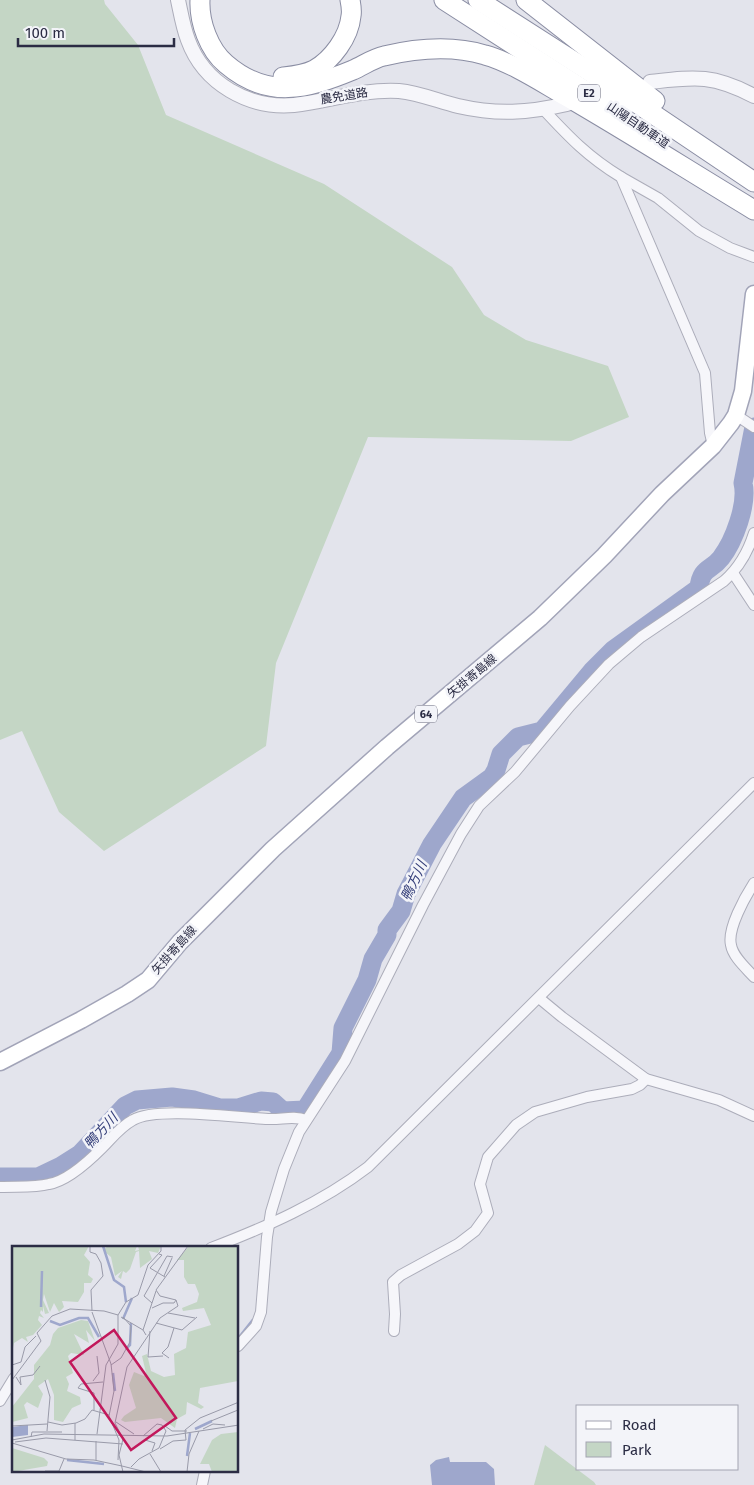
<svg xmlns="http://www.w3.org/2000/svg" width="754" height="1485" font-family="'Fira Sans','Noto Sans JP',sans-serif">
	<style>
		.green { fill: #c4d6c5 }
		.water { fill: #9ea7cc }
		.lines { fill: none; stroke-linecap: round; stroke-linejoin: round }
		.stream { stroke: #9ea7cc; stroke-width: 3 }
		.river { stroke: #9ea7cc; stroke-width: 19 }
		.minor-casing { stroke: #acadba; stroke-width: 12 }
		.tertiary-casing { stroke: #acadba; stroke-width: 16 }
		.primary-casing { stroke: #a2a4b8; stroke-width: 19 }
		.motorway-casing { stroke: #8a8da3; stroke-width: 21 }
		.minor { stroke: #f6f6fa; stroke-width: 10 }
		.tertiary { stroke: #f6f6fa; stroke-width: 14 }
		.primary { stroke: #fff; stroke-width: 16 }
		.motorway { stroke: #fff; stroke-width: 19 }
		.labels { text-anchor: middle; dominant-baseline: central; stroke-width: 5; stroke-linejoin: round; paint-order: stroke }
		.shield { fill: #f3f4f9; stroke: #67687a; stroke-width: 1 }
		.shield-label { font-size: 11px; font-weight: bold; fill: #2b2c44 }
		.street-label { font-size: 12px; fill: #2b2c44; stroke: #f3f4f9 }
		.water-label { font-size: 14px; font-style: italic; fill: #343e79; stroke: #f3f4f9 }
		.inset-river { fill: none; stroke: #9ea7cc; stroke-width: 2.5 }
		.inset-road { fill: none; stroke: #999aa9; stroke-width: 1 }
		.view { fill: #c2185b; fill-opacity: 0.15; stroke: #c2185b; stroke-width: 2.5 }
		.inset-edge { fill: none; stroke: #2b2c44; stroke-width: 2.5 }
	</style>
	<rect width="100%" height="100%" fill="#e3e4ec"/>
	<g class="green">
		<path d="M0,0H104L105,4L138,45L166,115L324,184L452,267L484,315L526,340L608,366L629,417L571,441L368,437L276,663L266,746L104,851L59,812L22,731L0,740Z"/>
		<path d="M545,1445L594,1482L596,1485H534Z"/>
	</g>
	<path class="water" d="M449,1457L450,1462H486L494,1469L495,1485H432L430,1465L436,1460Z"/>
	<g class="lines">
		<g class="stream">
			<path d="M302,1117L305,1110"/>
			<path d="M238,1339L253,1320"/>
		</g>
		<path class="river" d="M0,1177H38L61,1166L80,1154L125,1106L137,1100L172,1097L194,1100L220,1108H238L261,1101L273,1102L283,1111L305,1110L341,1053L343,1028L367,980L373,959L387,935V930L401,911L406,894L432,844L463,798L492,777L496,770L501,754L518,737L542,731L592,671L613,650L699,588C701,567 711,571 721,558C734,541 748,504 743,483L754,427"/>
		<defs>
			<g id="minor">
				<path d="M543,109C569,137 588,157 621,177L705,373L710,433L713,446"/>
				<path d="M621,177L658,198L699,231L730,248L754,257"/>
				<path d="M736,415L754,427"/>
				<path d="M733,573L754,605"/>
				<path d="M754,883C745,897 727,929 731,945C733,957 746,968 754,977"/>
				<path d="M539,998L562,1017L646,1079L719,1100L754,1116"/>
				<path d="M0,1187C16,1186 34,1188 49,1184C67,1181 89,1161 102,1148C112,1138 120,1127 133,1120C157,1106 237,1118 268,1119C281,1120 293,1115 306,1120"/>
				<path d="M211,1248C266,1227 321,1203 368,1167L754,783"/>
				<path d="M394,1331L395,1314L393,1282L401,1275L458,1244L475,1231L488,1213L480,1184L488,1157L516,1125L535,1112L587,1097L632,1089L640,1085L646,1079"/>
				<path d="M238,1346L256,1326L261,1312L267,1237L271,1212L284,1169L299,1132L345,1061L423,905L461,834L479,806L515,772L570,706L609,664L641,637L724,581C739,568 748,552 754,533"/>
				<path d="M0,1401L14,1378"/>
				<path d="M202,1485L205,1471"/>
			</g>
			<g id="tertiary">
				<path d="M178,0C181,14 183,27 188,40C204,84 249,109 294,105C330,101 360,89 399,91C419,93 438,101 458,106C497,115 528,113 567,104"/>
				<path d="M650,82C695,77 712,74 754,96"/>
			</g>
			<path id="primary" d="M0,1062L81,1020L127,994L148,980L180,942L273,849L387,747L540,618L604,556L662,494L713,446L731,423L736,415L743,391L754,294"/>
			<g id="motorway">
				<path d="M200,0C199,22 209,50 226,64C268,100 307,89 353,70C364,65 374,58 384,56C418,48 452,45 485,55C511,62 543,83 566,96C630,133 691,172 754,210"/>
				<path d="M444,0L623,115"/>
				<path d="M478,0L592,73L754,182"/>
				<path d="M526,0L655,101"/>
				<path d="M283,77C293,76 304,75 314,70C332,60 349,37 351,16C352,11 351,5 350,0"/>
			</g>
		</defs>
		<use href="#minor" class="minor-casing"/>
		<use href="#tertiary" class="tertiary-casing"/>
		<use href="#primary" class="primary-casing"/>
		<use href="#motorway" class="motorway-casing"/>
		<use href="#minor" class="minor"/>
		<use href="#tertiary" class="tertiary"/>
		<use href="#primary" class="primary"/>
		<use href="#motorway" class="motorway"/>
	</g>
	<g class="labels">
		<g class="shield">
			<rect x="578" y="84.5" width="22" height="17" rx="4"/>
			<rect x="415" y="705.5" width="22" height="17" rx="4"/>
		</g>
		<g class="shield-label">
			<text x="589" y="93">E2</text>
			<text x="426" y="714">64</text>
		</g>
		<g class="street-label">
			<text transform="translate(344 96) rotate(-9)">農免道路</text>
			<text transform="translate(638 125) rotate(34)">山陽自動車道</text>
			<text transform="translate(472 676) rotate(-40)">矢掛寄島線</text>
			<text transform="translate(174 950) rotate(-48)">矢掛寄島線</text>
		</g>
		<g class="water-label">
			<text transform="translate(414 881) rotate(-65)">鴨方川</text>
			<text transform="translate(101 1131) rotate(-47)">鴨方川</text>
		</g>
	</g>
	<g transform="translate(12 1246)">
		<rect width="226" height="226" fill="#e3e4ec"/>
		<path d="M0,0H77L72,9L78,16L76,29L81,33L79,37H72V46L66,56L50,55L52,61L47,66L42,57L38,66L32,48L31,54L37,67L33,68L31,60V66L29,64L28,67L32,72L27,70L26,74L30,79L21,89L14,91L16,96L10,92L2,97L1,102ZM97,0H125L123,5L127,4L126,0H149L146,7L137,5L140,13L128,22L127,5L124,6L118,23L114,27L111,25L109,33L106,31L110,25L103,30L99,11L93,6V2ZM177,0H226V135L188,142L186,157L192,161L189,163L175,156L174,168L165,173L163,182L149,172L113,176L109,174L112,170L124,162L117,139L122,126L132,130L134,127L130,110L135,108L139,125L152,131L163,129L162,108L174,102L176,86L199,79L192,62L171,65L170,62L185,56L187,48L183,38H176L172,31V14H165ZM69,74L76,75L83,95L74,84L77,97L62,88L72,109L59,107L56,110L61,127L54,131L57,138L55,145L68,151L69,158L60,162L51,176L42,174V149L36,133L26,140L31,148L26,162L15,156L12,159L16,172L0,176V161L22,133V119L38,99L41,88L46,82ZM226,186V226H200L197,218H188L200,194L209,188ZM0,202L32,212L36,216L35,220L0,226Z" fill="#c4d6c5"/>
		<path d="M16,179V189L0,191V181Z" fill="#9ea7cc"/>
		<path class="inset-river" d="M91,0L102,34L112,41L114,56M29,61L30,25M111,73L120,52M38,75L48,79L67,72H76L87,91M114,103L118,99L119,77M101,127L103,145M183,183L200,175M175,210L178,187M55,214L92,218"/>
		<path class="inset-road" d="M78,0V6L84,8L89,17L91,30L79,44L80,65M147,8L150,9L138,22L153,31M152,30L160,12M140,57L132,50L155,10L161,11M140,62L151,57H162L164,54M80,66L99,118L102,145L97,170L107,194L106,214M156,67L183,72M109,71L131,84L134,89M144,77L170,84L185,71M131,84L144,45M138,85L136,111L151,110M157,112L150,107L156,101L162,82M0,119L9,116L13,101L24,90M99,119L109,112L118,96L119,80L111,71M4,131L9,139L8,131L21,129L28,120M0,134L29,95L25,87L40,70L58,63L92,65L106,69L114,56L126,49L136,19L149,5V0M33,134L38,151L35,185M81,135L87,127L85,110M82,164V147L66,142L69,138L91,136M199,175L226,164M36,176L50,179L64,177L73,173L80,164L97,169M104,176L122,188M0,180L35,178M153,180L160,185H175M191,183L201,178L213,179M85,188L94,119L106,98V69M19,191L20,186H50M0,194L32,188L155,190L227,179M63,194V177M133,194L143,197L140,205M3,196L34,192L111,198M0,197L54,213L82,214L110,220M148,203L161,195L174,194L173,184L188,172L227,156M138,208L149,226M84,214V195M110,220L134,226M119,221L127,213L147,202L154,185L150,179L145,178L131,190M33,225H47L52,213M111,226L107,209L111,193L103,177L115,121L148,72L166,60L164,54L148,50L144,44L176,0M175,226L177,208L187,185"/>
		<path class="view" d="M102,84L164,172L119,204L58,116Z"/>
		<rect width="226" height="226" class="inset-edge"/>
	</g>
	<rect x="576" y="1405" width="162" height="65" fill="#f3f4f9" stroke="#a3a4b1"/>
	<rect x="586" y="1421" width="25" height="8" fill="#ffffff" stroke="#a3a4b1"/>
	<text x="622" y="1430" font-size="15" fill="#2b2c44">Road</text>
	<rect x="586" y="1442" width="25" height="15" fill="#c4d6c5" stroke="#a3a4b1"/>
	<text x="622" y="1455" font-size="15" fill="#2b2c44">Park</text>
	<path d="M18 38v8h156v-8" fill="none" stroke="#2b2c44" stroke-width="2.5"/>
	<text x="25" y="38" font-size="15" fill="#2b2c44" stroke="#f3f4f9" stroke-width="4" paint-order="stroke">100 m</text>
</svg>
